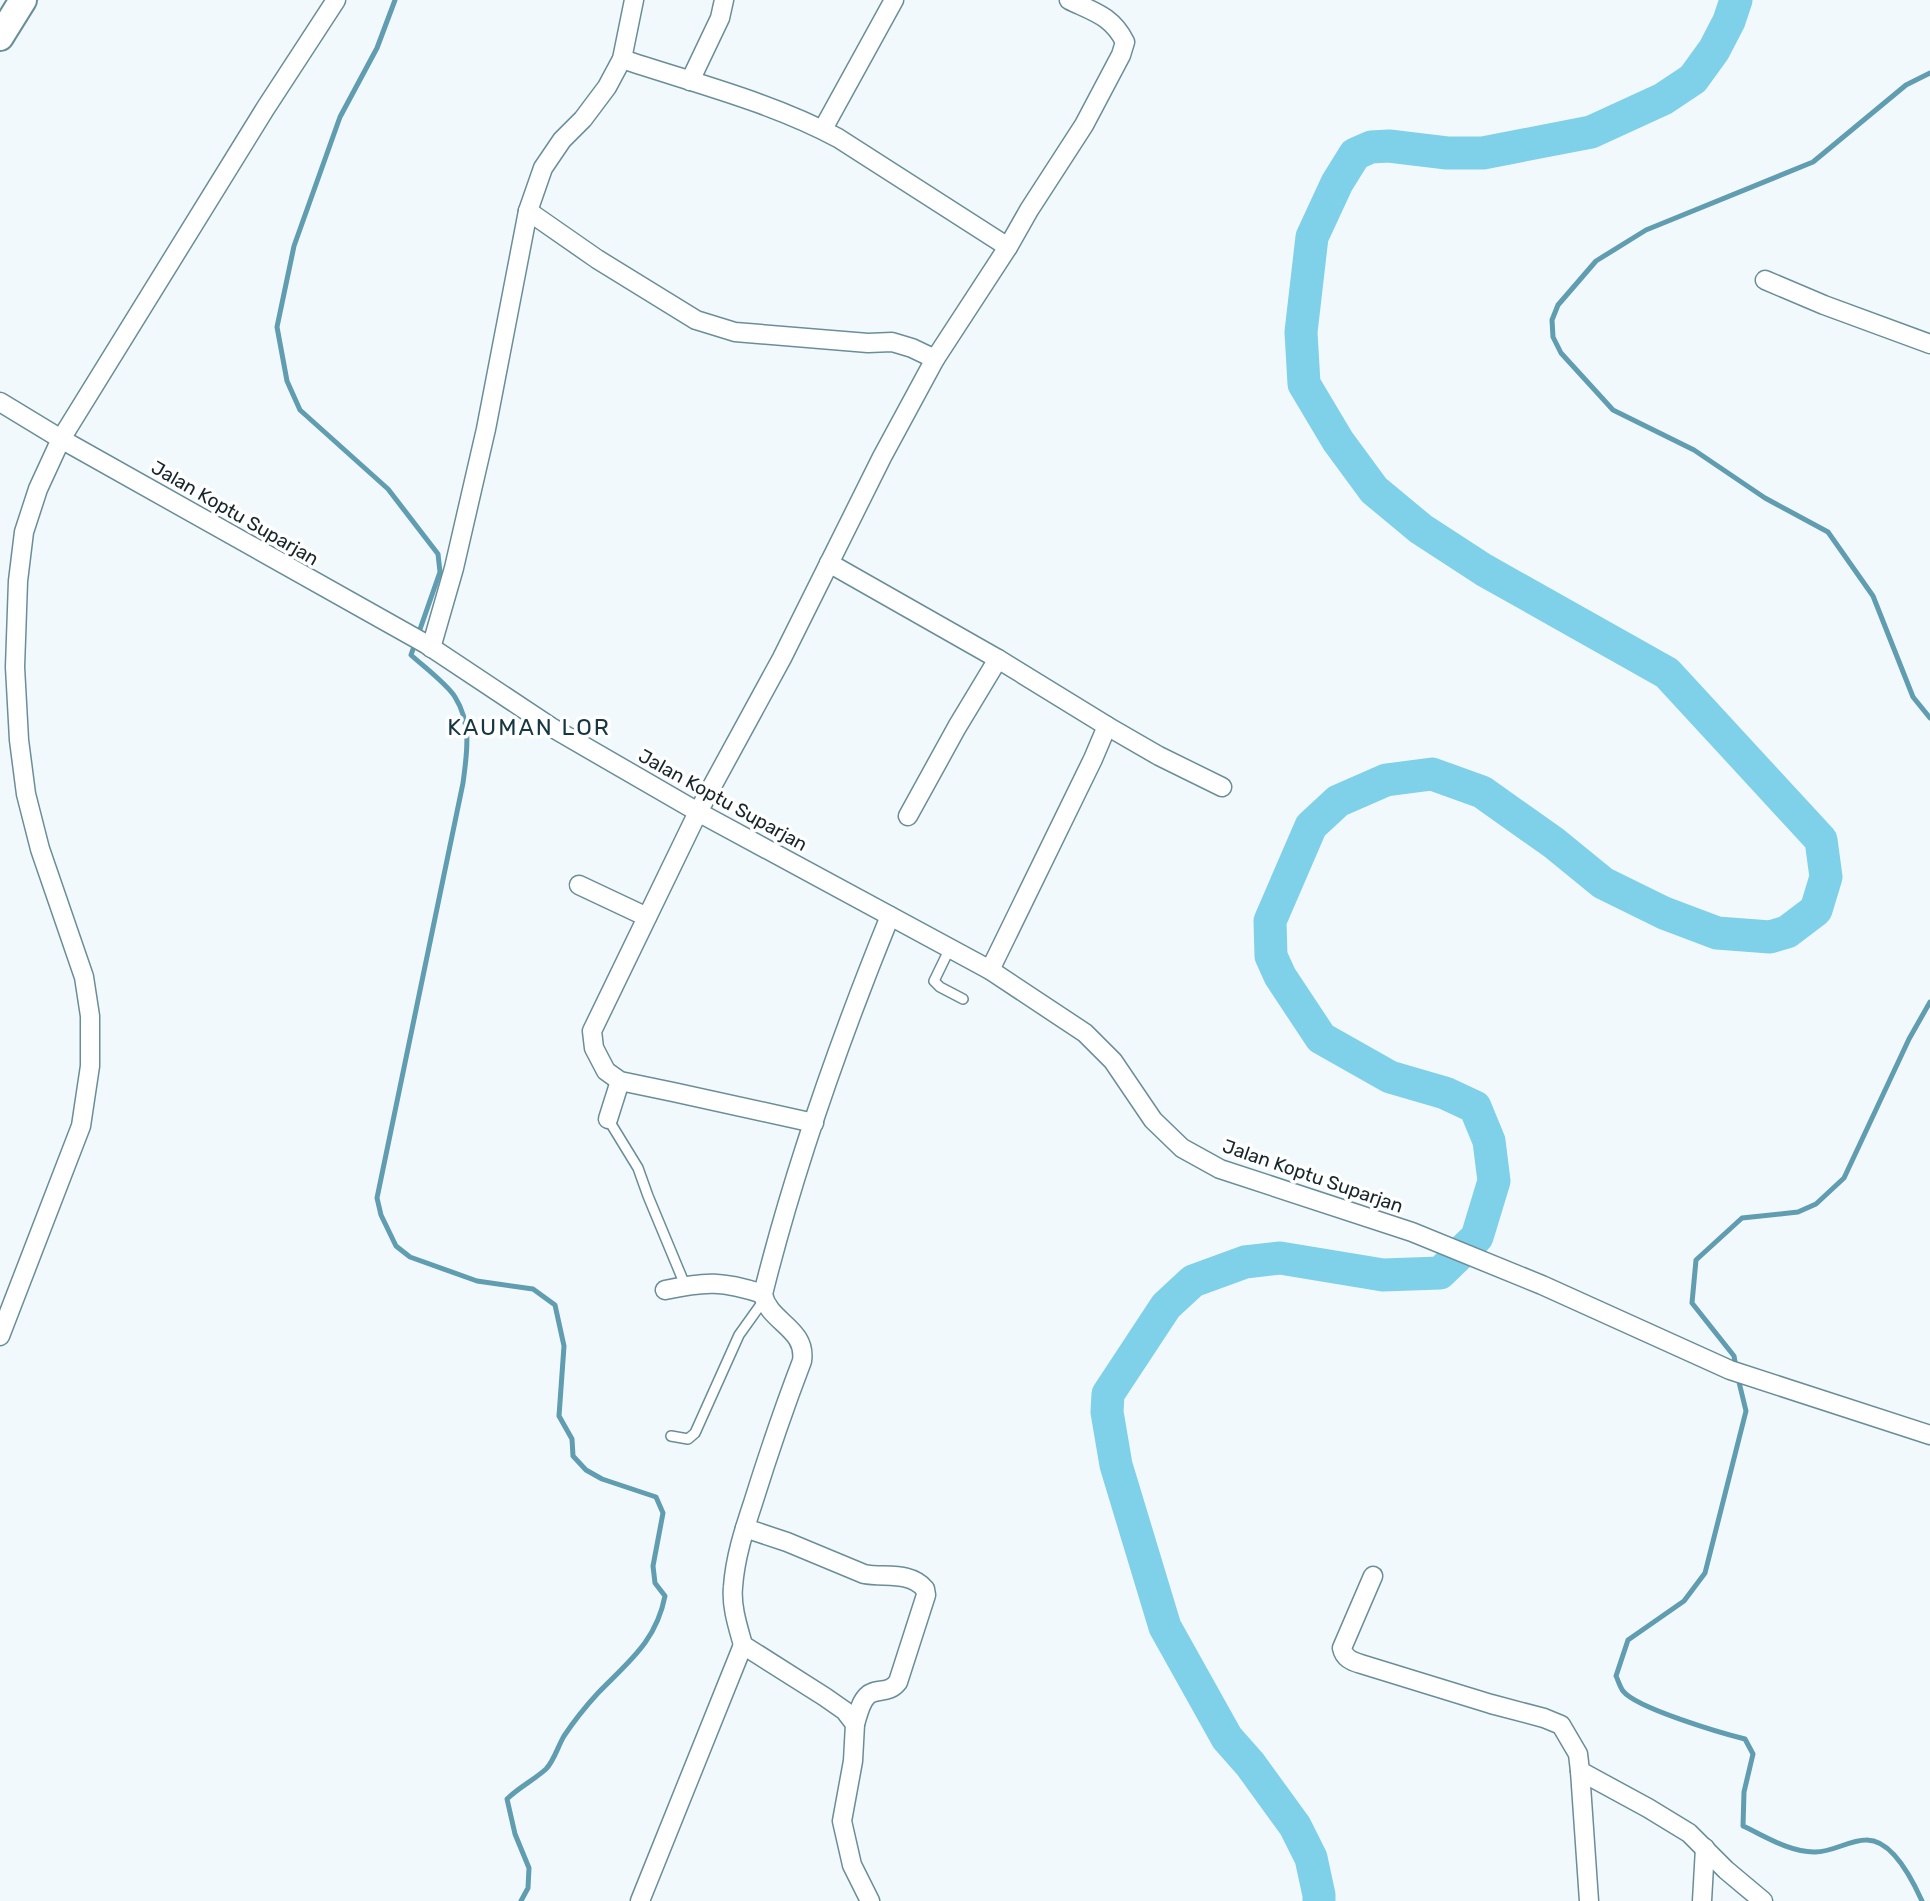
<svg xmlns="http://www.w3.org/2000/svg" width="1930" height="1901" font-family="Rubik,sans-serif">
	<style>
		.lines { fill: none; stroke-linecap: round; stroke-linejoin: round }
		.stream { stroke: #609db0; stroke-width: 5 }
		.river { stroke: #7fd0e9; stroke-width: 33 }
		.lane-casing { stroke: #6a8e99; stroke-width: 12 }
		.street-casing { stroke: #6a8e99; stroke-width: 21 }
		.primary-casing { stroke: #6a8e99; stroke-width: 30 }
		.lane { stroke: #fff; stroke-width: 9 }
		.street { stroke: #fff; stroke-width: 18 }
		.primary { stroke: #fff; stroke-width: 26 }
		.labels { text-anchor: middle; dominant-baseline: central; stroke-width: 7; stroke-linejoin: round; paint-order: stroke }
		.street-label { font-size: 19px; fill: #17262a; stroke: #fff }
		.quarter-label { font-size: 23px; letter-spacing: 2px; fill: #153842; stroke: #fff }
	</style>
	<rect width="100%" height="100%" fill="#f2f9fc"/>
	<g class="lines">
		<g class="stream">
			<path d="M395,0L377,48L340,117L294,246L277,327L287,381L300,410L388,489L438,554L440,572L411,655C423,666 447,684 455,697C472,724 467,753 463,783L377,1198L381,1215L396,1246L410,1257L477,1281L533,1289L555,1305L564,1346L559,1416L572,1439L573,1456L586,1470L602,1479L656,1497L663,1513L653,1566L655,1583L665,1596C656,1642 628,1662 598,1693C586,1706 574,1721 564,1736C558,1746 554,1761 546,1769C534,1780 519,1787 507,1799L515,1834L529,1868L528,1888L521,1901"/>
			<path d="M1930,73L1906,85L1813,162L1646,230L1596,261L1558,305L1552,320L1553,337L1561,353L1613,410L1694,450L1765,498L1828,532L1873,596L1913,697L1930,718"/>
			<path d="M1736,1368L1734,1356L1692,1303L1696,1260L1742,1218L1798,1212L1816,1204L1844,1178L1909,1039L1930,1002"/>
			<path d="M1738,1378L1746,1411L1705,1573L1684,1601L1628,1640L1616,1676C1618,1680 1620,1687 1623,1691C1636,1708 1721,1733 1745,1739L1753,1754L1744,1792L1743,1826C1765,1836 1789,1852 1814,1852C1831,1853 1849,1840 1866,1840C1892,1839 1913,1881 1922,1901"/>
		</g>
		<path class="river" d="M1319,1901V1895L1311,1858L1295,1826L1250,1764L1227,1738L1165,1627L1116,1465L1107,1412L1108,1394L1166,1306L1193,1281L1245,1262L1280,1258L1383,1275L1440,1273L1477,1237L1494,1181L1489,1141L1475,1107L1445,1093L1390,1077L1321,1038L1280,976L1271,956L1270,921L1311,826L1338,801L1386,780L1432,774L1482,792L1554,843L1603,883L1664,913L1717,933L1770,937L1787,932L1816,910L1826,877L1821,840L1667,673L1484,570L1421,529L1374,490L1338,441L1304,384L1301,332L1312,237L1337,183L1355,154L1371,147L1389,146L1447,153H1483L1591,132L1663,99L1693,79L1714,50L1729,21L1736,0"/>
		<defs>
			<g id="lane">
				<path d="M949,950L934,981L940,987L963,999"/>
				<path d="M608,1119L638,1168L648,1196L685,1285"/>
				<path d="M671,1436L688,1439L695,1433L739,1335L764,1300"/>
			</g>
			<g id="street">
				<path d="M622,59C694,83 771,102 838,138L1008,247L1029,210L1084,125L1121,55L1125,42C1112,16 1094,12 1069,0"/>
				<path d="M690,81L720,18L724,0"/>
				<path d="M823,129L894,0"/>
				<path d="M528,211L597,259L696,320L735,332L868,343L892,342L912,348L935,359"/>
				<path d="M1765,280L1824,305L1930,344"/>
				<path d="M0,402L61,439L426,644L551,727L698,812L990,970L1085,1033L1113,1061L1153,1120L1182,1148L1220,1169L1412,1232L1542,1285L1730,1370L1930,1435"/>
				<path d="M829,563L998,659L1107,726L1093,759L990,970"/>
				<path d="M431,648L454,568L486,429L528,211L543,168L562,140L583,119L607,87L622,59L634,0"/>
				<path d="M1107,726L1159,756L1222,787"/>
				<path d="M908,816L957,727L998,659"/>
				<path d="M579,885L647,917"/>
				<path d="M608,1119L620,1081"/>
				<path d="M814,1123L673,1092L620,1081L606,1071L594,1048L592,1031L698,812L782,658L882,457L935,359L1008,247"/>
				<path d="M665,1290C706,1281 723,1281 763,1294"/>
				<path d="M0,1336L81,1126L90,1066V1016L84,977L40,849L26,794L19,740L15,667L18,581L24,532L38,489L61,439L265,109L336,0"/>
				<path d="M745,1528L787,1542L864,1574C885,1578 910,1571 925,1589L926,1595L898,1682C888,1695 876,1687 867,1696C860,1703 858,1715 855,1724"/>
				<path d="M1373,1576L1342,1648C1344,1658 1351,1661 1361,1664L1491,1704L1544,1718L1561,1725L1578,1754L1580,1771L1648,1808L1689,1833L1726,1870L1763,1901"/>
				<path d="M1580,1771L1589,1901"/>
				<path d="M640,1901L743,1645"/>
				<path d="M870,1901L852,1865L842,1821L853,1761L855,1724L845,1711L825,1697L743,1645C738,1627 731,1606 733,1587C735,1558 744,1530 753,1503C768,1455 784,1408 802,1361C807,1328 768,1322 763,1294C795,1165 840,1039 890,916"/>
				<path d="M1702,1901L1705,1848"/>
			</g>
			<path id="primary" d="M0,37L23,0"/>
		</defs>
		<use href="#lane" class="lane-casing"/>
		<use href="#street" class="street-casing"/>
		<use href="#primary" class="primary-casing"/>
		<use href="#lane" class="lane"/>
		<use href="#street" class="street"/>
		<use href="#primary" class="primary"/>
	</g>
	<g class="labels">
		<g class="street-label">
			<text transform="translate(235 513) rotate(30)">Jalan Koptu Suparjan</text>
			<text transform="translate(723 800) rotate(29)">Jalan Koptu Suparjan</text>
			<text transform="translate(1313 1176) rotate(19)">Jalan Koptu Suparjan</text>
		</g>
		<g class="quarter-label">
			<text x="529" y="727">KAUMAN LOR</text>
		</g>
	</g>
</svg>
